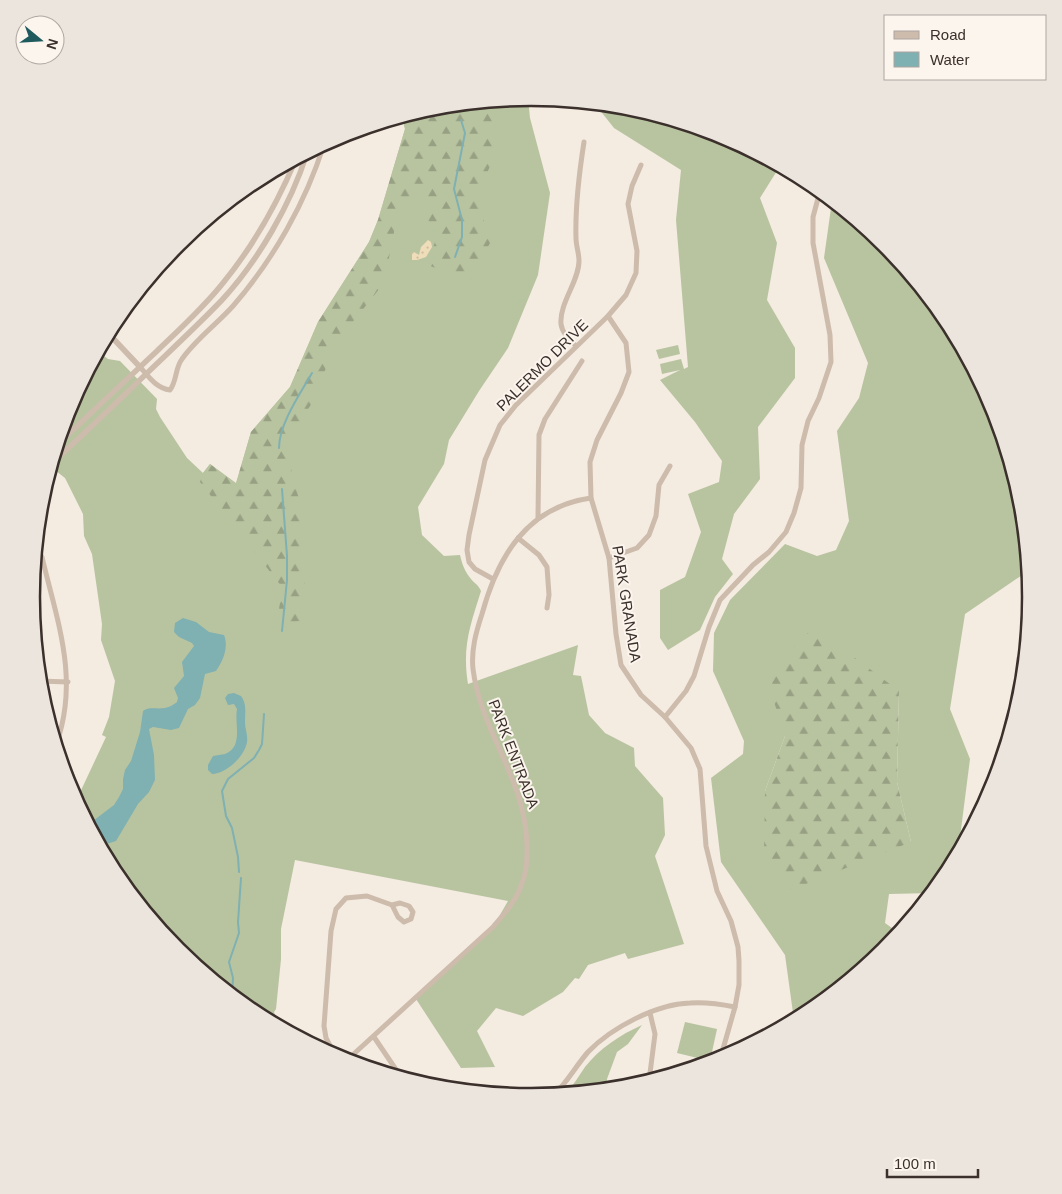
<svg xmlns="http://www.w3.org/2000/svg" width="1062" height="1194" font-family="Arial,sans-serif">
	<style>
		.grass { fill: #b8c4a0; fill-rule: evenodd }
		.forest { fill: url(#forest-firs) }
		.sand { fill: url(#sand-dots) }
		.water { fill: #7fb0b2 }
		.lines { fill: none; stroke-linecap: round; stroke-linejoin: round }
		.stream { stroke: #7fb0b2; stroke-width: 2 }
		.minor { stroke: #cdbbac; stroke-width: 5 }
		.tertiary { stroke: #cdbbac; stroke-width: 5.5 }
		.labels { text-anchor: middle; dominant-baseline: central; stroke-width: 4; stroke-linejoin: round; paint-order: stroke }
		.street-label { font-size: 15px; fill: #3b302b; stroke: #fbf5ee }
		.rim { fill: none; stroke: #3b302b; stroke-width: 2.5 }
	</style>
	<defs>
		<pattern id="forest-firs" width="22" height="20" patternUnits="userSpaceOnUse" patternTransform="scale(1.25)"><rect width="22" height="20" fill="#b8c4a0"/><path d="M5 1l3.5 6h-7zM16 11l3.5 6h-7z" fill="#97a083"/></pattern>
		<pattern id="sand-dots" width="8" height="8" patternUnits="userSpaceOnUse" patternTransform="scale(1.25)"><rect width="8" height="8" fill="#efdcb8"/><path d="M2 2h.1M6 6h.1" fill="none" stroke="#cebd9e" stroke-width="1.8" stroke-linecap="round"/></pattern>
	</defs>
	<rect width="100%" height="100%" fill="#f4ebe1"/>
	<g class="grass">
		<path d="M528,98L530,118L550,193L538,275L508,348L479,391L449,440L444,464L418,507L422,535L444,556L460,555C462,564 465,572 471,579C475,584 478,584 481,591C470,626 462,647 468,684L578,645L573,675L581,676L589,715L605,733L634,748L635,766L663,798L665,835L655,856L684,944L628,959L625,953L588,965L579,979L575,978L563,992L523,1016L496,1008L477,1031L495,1067L461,1068L416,999L493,927L508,901L295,860L281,929V959L276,1009L274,1012L279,1026L253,1012L177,950L115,874L76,801L106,737L102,735L109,717L115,681L101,640L102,624L92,554L84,536L83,514L65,478L51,467L69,405L102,345L104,356L108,359L120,361L157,399L156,409L160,417L187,458L203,473L210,464L236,484L251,432L290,387L318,322L369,242L378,220L405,129L402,116L434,107Z"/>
		<path d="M595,104L629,107L722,135L780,166L760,198L777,243L767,300L795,348V378L758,427L760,479L734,514L722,559L733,574L715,597L700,630L668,650L660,638V590L685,577L701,532L688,494L719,482L722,461L695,422L660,380L680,370L662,374L660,364L681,359L684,369L688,367L676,220L681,170L614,128Z"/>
		<path d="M832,201L885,244L947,320L993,406L1021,500L1028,571L965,614L950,709L970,759L958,853L946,875L931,893L889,894L885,923L899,933L884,951L808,1013L794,1020L785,955L721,862L711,778L743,754L744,741L713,671L714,633L730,600L785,544L817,556L836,550L849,521L837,431L859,398L868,363L824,258ZM899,691L897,782L911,842L765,791L785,736Z"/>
		<path d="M678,345L680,354L659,359L656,350Z"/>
		<path d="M685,1022L717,1029L710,1061L677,1053Z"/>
		<path d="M642,1025L628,1044L617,1052L607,1079L606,1089L567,1093C573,1085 579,1076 585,1067C600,1048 620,1035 642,1025Z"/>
	</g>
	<g class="forest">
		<path d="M476,103L492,105V162L481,186L485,234L491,241L471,280L427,265L436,239L419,197L397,217L384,283L336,343L312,403L285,445L303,515L305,596L302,621L277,624L282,587L200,482L203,473L210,464L236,483L251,432L290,387L318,322L369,242L378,220L405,129L402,116L434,107Z"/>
		<path d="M814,627L899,691L897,782L911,842L791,890L764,856L765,791L785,736L768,683L787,653Z"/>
	</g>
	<path class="sand" d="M428,240L431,242L432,247L426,257L417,260H412V253L414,252L419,255L421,247Z"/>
	<g class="water">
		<path d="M183,618L196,622L209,632L224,635C229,647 223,661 216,671L205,674L200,698L195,705L188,709L179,728L171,730L153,727L149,729L154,755L155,780L149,792L138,804L116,841L100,846L89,824L114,805L119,797L123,789V779L125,770L131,761L140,732L143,711C152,704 163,714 177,702L178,698L174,688L184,676L182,662L194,646L192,643L179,637L174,632L175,623Z"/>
		<path d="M234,693L241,696C247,704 245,713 245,722C245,729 248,735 247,742C245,756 226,774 212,774L208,770V765L213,756C217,755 221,755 225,754C244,747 234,723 237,709L234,704L228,705L225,698L228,694Z"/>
	</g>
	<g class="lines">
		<g class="stream">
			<path d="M455,257L462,237V220L454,189L465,133L461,120"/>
			<path d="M279,448C279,424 300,394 312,373"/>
			<path d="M282,631L287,580V556L282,489"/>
			<path d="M239,872L238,857L232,828L226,816L222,791L228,779L254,758L259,750L262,744L264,714"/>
			<path d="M232,995L233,978L229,962L239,933L238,922L241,878"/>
		</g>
		<g class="minor">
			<path d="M608,316L626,343L629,372L621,393L597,440L590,462L591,498L609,558L616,634L621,665L641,695L665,717L691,748L700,769L706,846L717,891L731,921L738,947L739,961V985L735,1007L723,1049L722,1059"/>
			<path d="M576,346C570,340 562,333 561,324C559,304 579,281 579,261C579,253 576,246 576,238C575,205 579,174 584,142"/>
			<path d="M140,367C149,377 156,388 170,390C177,381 175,368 182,359C196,339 217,324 233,306C273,260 306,202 324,144"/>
			<path d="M538,518L539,435L545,419L582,361"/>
			<path d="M518,538L539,555L547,567L549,595L547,608"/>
			<path d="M42,557C57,621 80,679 56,745"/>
			<path d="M609,558L637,548L649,535L656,516L659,485L670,466"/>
			<path d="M493,579L475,569L469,562L467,550L469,535L485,460L500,425L516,405L608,316L626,295L636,273L637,251L628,204L632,186L641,165"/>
			<path d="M40,681L68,682"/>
			<path d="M665,717L686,691L694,676L709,627L720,600L753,565L769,552L786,532L794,513L801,488L802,445L808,421L819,398L831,362L830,335L813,243V217L820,191"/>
			<path d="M374,1037L401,1077"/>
			<path d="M336,1057L326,1038L324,1026L331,931L336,909L346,898L367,896L392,905L398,917L404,922L411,919L413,912L409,906L400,903L392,905"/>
			<path d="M346,1061L493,927C504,914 517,900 522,883C527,872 527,858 527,846C526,779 481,733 473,669C471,650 476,632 482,614C498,556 527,507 591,498"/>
			<path d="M649,1081L655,1034L650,1013"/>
			<path d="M555,1094C567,1082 576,1066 588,1052C611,1028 656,1004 690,1003C705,1002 720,1004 735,1007"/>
		</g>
		<g class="tertiary">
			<path d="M108,333L140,367"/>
			<path d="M58,444C91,413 124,382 157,351C180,329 204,307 223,283C254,245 277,204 296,159"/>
			<path d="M51,464C83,435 114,405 145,375C171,350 197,326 222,300C258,261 291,204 307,153"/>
		</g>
	</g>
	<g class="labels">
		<g class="street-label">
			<text transform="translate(542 365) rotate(-45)">PALERMO DRIVE</text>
			<text transform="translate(627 604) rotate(81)">PARK GRANADA</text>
			<text transform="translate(514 754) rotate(69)">PARK ENTRADA</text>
		</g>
	</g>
	<path d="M0 0H1062V1194H0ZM40 597a491 491 0 1 1 982 0a491 491 0 1 1-982 0Z" fill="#ece5de" fill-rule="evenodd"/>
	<path class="rim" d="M40 597a491 491 0 1 1 982 0a491 491 0 1 1-982 0Z"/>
	<rect x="884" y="15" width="162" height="65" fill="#fbf5ee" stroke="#aea6a0"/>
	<rect x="894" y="31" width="25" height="8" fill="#cdbbac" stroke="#aea6a0"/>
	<text x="930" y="40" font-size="15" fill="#3b302b">Road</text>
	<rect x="894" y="52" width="25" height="15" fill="#7fb0b2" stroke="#aea6a0"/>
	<text x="930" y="65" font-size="15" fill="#3b302b">Water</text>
	<g transform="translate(40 40) rotate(108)"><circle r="24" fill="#fbf5ee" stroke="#aea6a0"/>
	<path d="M0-4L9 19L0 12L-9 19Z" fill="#1f5a5e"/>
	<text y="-8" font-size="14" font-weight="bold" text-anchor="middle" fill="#3b302b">N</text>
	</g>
	<path d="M887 1169v8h91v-8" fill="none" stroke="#3b302b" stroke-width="2.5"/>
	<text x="894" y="1169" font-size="15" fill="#3b302b" stroke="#fbf5ee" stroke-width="4" paint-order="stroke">100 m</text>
</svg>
